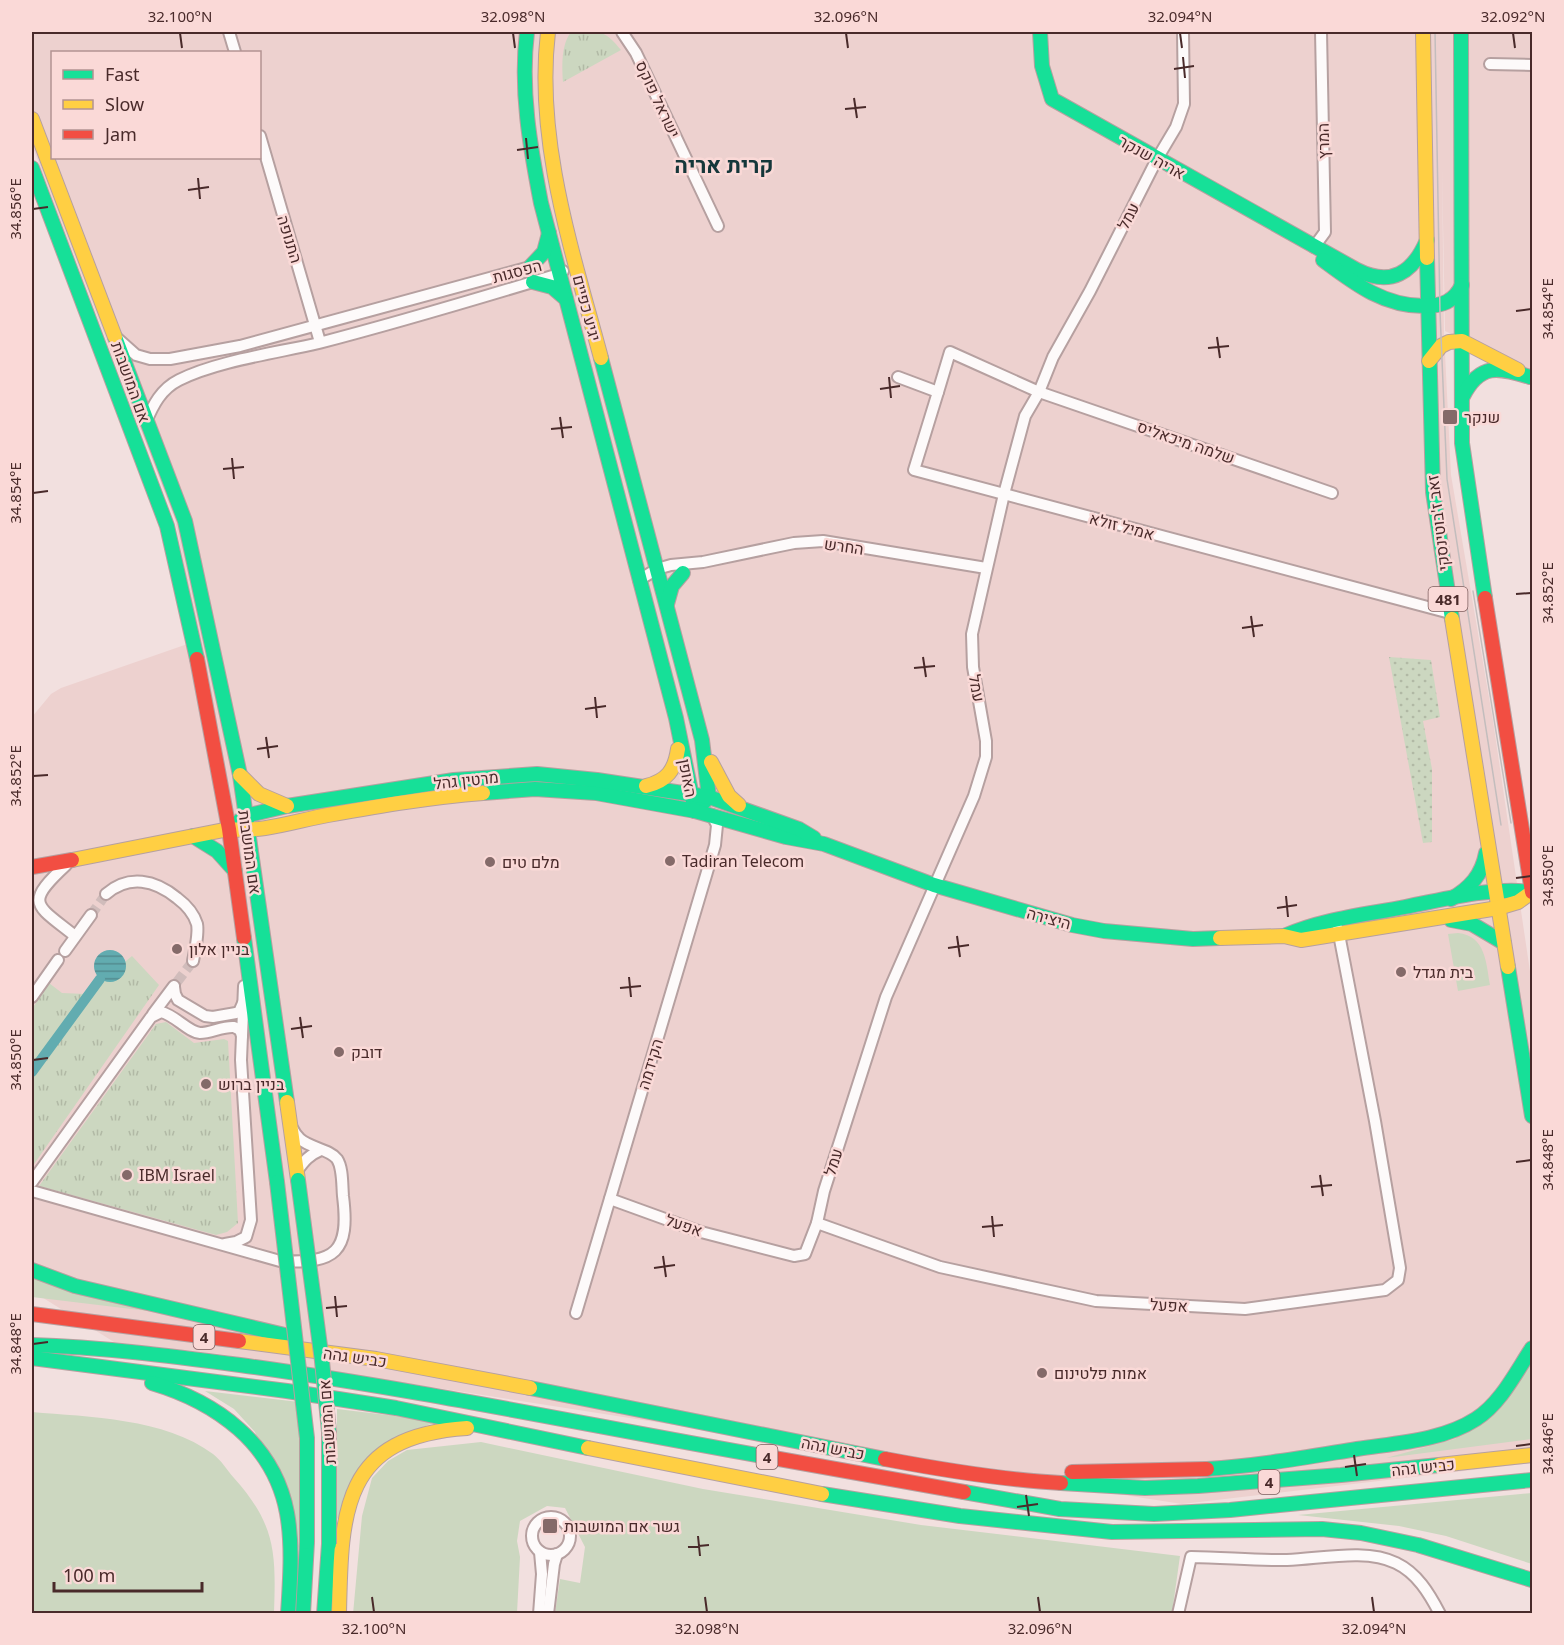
<svg xmlns="http://www.w3.org/2000/svg" width="1564" height="1645" font-family="'Noto Sans',Heebo,sans-serif">
	<style>
		.built { fill: #edd1cf; fill-rule: evenodd }
		.grass { fill: #ccd7c0 }
		.park { fill: url(#park-tufts) }
		.garden { fill: url(#garden-dots) }
		.water { fill: url(#water-rules) }
		.lines { fill: none; stroke-linecap: round; stroke-linejoin: round }
		.canal { stroke: #62acb0; stroke-width: 10 }
		.street-tunnel { stroke: #d0bcbb; stroke-width: 10; stroke-dasharray: 10 5; stroke-linecap: butt }
		.street-casing { stroke: #b6a0a0; stroke-width: 14 }
		.fast-casing { stroke: #b6a0a0; stroke-width: 16 }
		.slow-casing { stroke: #b6a0a0; stroke-width: 16 }
		.jam-casing { stroke: #b6a0a0; stroke-width: 16 }
		.street { stroke: #fdfafa; stroke-width: 10 }
		.fast { stroke: #16e098; stroke-width: 14 }
		.slow { stroke: #ffcf43; stroke-width: 14 }
		.jam { stroke: #f24e42; stroke-width: 14 }
		.tram { stroke: #c3bdbd; stroke-width: 1.5 }
		.fast-bridge-casing { stroke: #b6a0a0; stroke-width: 16; stroke-linecap: butt }
		.fast-bridge { stroke: #16e098; stroke-width: 14 }
		.ticks { fill: none; stroke: #492a2a; stroke-width: 2 }
		.poi-dot { fill: #846a69; stroke: #fad9d7; stroke-width: 2 }
		.labels { text-anchor: middle; dominant-baseline: central; stroke-width: 5; stroke-linejoin: round; paint-order: stroke }
		.shield { fill: #fad9d7; stroke: #7e5e5e; stroke-width: 1.5 }
		.shield-label { font-size: 15px; font-weight: bold; fill: #492a2a }
		.street-label { font-size: 16px; fill: #492a2a; stroke: #fad9d7 }
		.poi-label { font-size: 16px; fill: #492a2a; stroke: #fad9d7; text-anchor: start }
		.district-label { font-size: 22px; font-weight: bold; fill: #15373a; stroke: #fad9d7 }
		.neatline { fill: none; stroke: #492a2a; stroke-width: 2 }
		.ticks-label { font-size: 15px; text-anchor: middle; fill: #492a2a }
	</style>
	<defs>
		<pattern id="park-tufts" width="24" height="20" patternUnits="userSpaceOnUse" patternTransform="scale(1.5)"><rect width="24" height="20" fill="#ccd7c0"/><path d="M3 7l-1-3M5 7V3M7 7l1-3M15 17l-1-3M17 17v-4M19 17l1-3" fill="none" stroke="#b1b9a5"/></pattern>
		<pattern id="garden-dots" width="8" height="8" patternUnits="userSpaceOnUse" patternTransform="scale(1.5)"><rect width="8" height="8" fill="#ccd7c0"/><path d="M2 2h.1M6 6h.1" fill="none" stroke="#b1b9a5" stroke-width="1.8" stroke-linecap="round"/></pattern>
		<pattern id="water-rules" width="6" height="5" patternUnits="userSpaceOnUse" patternTransform="scale(1.5)"><rect width="6" height="5" fill="#62acb0"/><path d="M0 2.5h6" fill="none" stroke="#538c8f"/></pattern>
	</defs>
	<rect width="100%" height="100%" fill="#f2e0df"/>
	<path class="built" d="M32,32H1532V372L1445,331L1442,167L1444,333L1451,475L1493,721L1532,985V1463L1182,1504L219,1354L114,1342L32,1291V717L51,694L61,688L199,640L175,520L32,145ZM52,52H260V158H52Z"/>
	<g class="grass">
		<path d="M1458,933C1486,936 1486,963 1490,985L1458,991L1448,934Z"/>
		<path d="M32,1276L148,1311L32,1297Z"/>
		<path d="M1532,1362V1439L1386,1458L1455,1439Z"/>
		<path d="M205,1391L299,1402L302,1557L255,1432L234,1409Z"/>
		<path d="M337,1409L438,1421L393,1439L333,1525L337,1469Z"/>
		<path d="M32,1412C89,1417 165,1418 213,1454C221,1460 227,1470 234,1478C276,1525 276,1553 274,1613H32Z"/>
		<path d="M481,1442L703,1489L921,1525L1180,1556L1172,1613H555L560,1579L580,1583L585,1547L565,1508L547,1506L520,1521L517,1541L520,1557L517,1613L353,1614L362,1516L372,1478L388,1461L407,1450Z"/>
		<path d="M1532,1493V1564L1446,1536L1399,1526L1298,1515Z"/>
	</g>
	<g class="park">
		<path d="M571,32C598,31 603,28 621,50L563,82C562,66 561,45 571,32Z"/>
		<path d="M132,956L159,985L32,1167V1009L49,983L62,993L86,994Z"/>
		<path d="M166,1022L194,1043L224,1039L228,1041L238,1223L227,1232L216,1235L39,1186L156,1024Z"/>
	</g>
	<path class="garden" d="M1389,657L1431,660L1440,717L1423,721L1432,769V842L1423,843Z"/>
	<circle class="water" cx="110" cy="966" r="16"/>
	<g class="lines">
		<path class="canal" d="M32,1072L100,979"/>
		<g class="street-tunnel">
			<path d="M91,915L106,894"/>
			<path d="M177,982L193,961"/>
		</g>
		<defs>
			<g id="street">
				<path d="M229,32L235,52"/>
				<path d="M622,32L636,53L718,226"/>
				<path d="M1490,64L1532,65"/>
				<path d="M260,136L320,342"/>
				<path d="M1314,247L1325,232L1321,32"/>
				<path d="M118,339L136,355L150,359H170L240,346L534,266"/>
				<path d="M898,377L938,392L914,470L1450,613"/>
				<path d="M938,392L950,352L1039,392L1332,493"/>
				<path d="M146,422C153,405 161,389 179,380C217,361 276,353 319,343C400,322 480,298 559,274L563,271"/>
				<path d="M639,580L657,569L671,565L703,562L794,543L823,541L986,568"/>
				<path d="M66,865C24,904 35,904 75,936"/>
				<path d="M106,894C129,874 155,880 177,898C185,904 194,914 197,924C199,934 195,950 193,961"/>
				<path d="M65,951L91,915"/>
				<path d="M174,987L175,994L178,1000L205,1016L213,1017L236,1013L239,1012L243,1003"/>
				<path d="M32,997L58,960"/>
				<path d="M153,1014L174,986"/>
				<path d="M297,1171C304,1161 309,1155 321,1150"/>
				<path d="M32,1182L151,1017L161,1012C175,1015 188,1032 200,1033C211,1033 223,1026 234,1027L240,1030L242,1036"/>
				<path d="M32,1191L280,1261C336,1264 350,1252 343,1196C342,1185 343,1168 337,1159C329,1149 310,1148 300,1139C297,1136 294,1132 292,1128"/>
				<path d="M610,1199L701,1232L794,1256L805,1254L817,1223L824,1191L886,997L974,796L986,757V741L973,667L972,634L1004,494L1025,416L1039,392L1053,357L1090,291L1157,159L1176,127L1184,104L1183,32"/>
				<path d="M817,1223L940,1267L1096,1301L1245,1309L1385,1290L1398,1280L1400,1268L1375,1121L1338,929"/>
				<path d="M225,1244L236,1242L246,1237L251,1220L241,1060L244,986"/>
				<path d="M576,1313L715,845L717,825L712,815"/>
				<circle cx="551" cy="1536" r="19"/>
				<path d="M539,1614L542,1574L540,1552"/>
				<path d="M548,1614L554,1564L557,1554"/>
				<path d="M1178,1614L1191,1557C1223,1557 1255,1561 1287,1560C1320,1559 1366,1548 1396,1563C1417,1573 1429,1593 1440,1614"/>
			</g>
			<g id="fast">
				<path d="M527,32C520,90 530,146 541,203L676,718L695,811"/>
				<path d="M1040,32L1042,66L1052,99L1357,270C1391,287 1413,273 1427,240"/>
				<path d="M1461,32L1462,443L1485,598"/>
				<path d="M32,168L167,526L197,659"/>
				<path d="M1427,258L1433,492L1452,619"/>
				<path d="M1323,260C1354,283 1383,306 1424,306C1442,306 1454,302 1462,285"/>
				<path d="M530,267L544,252L549,233"/>
				<path d="M533,282L552,287L566,299"/>
				<path d="M115,337L185,521L240,775L287,1102"/>
				<path d="M601,358L702,740L709,797L695,811"/>
				<path d="M1463,396C1480,363 1498,367 1530,377"/>
				<path d="M667,604L672,586L683,573"/>
				<path d="M483,793L535,789L596,793L695,811L786,837L824,844L934,885L1072,925L1104,931L1193,939L1220,938"/>
				<path d="M237,823L245,816L287,806L454,780L537,774L597,780L709,797L799,829L814,838"/>
				<path d="M193,836L217,851L235,871"/>
				<path d="M1451,899C1470,888 1482,875 1486,853"/>
				<path d="M1451,920L1472,924L1504,943"/>
				<path d="M1284,936C1322,919 1364,915 1405,907C1447,899 1489,887 1532,892"/>
				<path d="M244,938L277,1182"/>
				<path d="M1508,967L1532,1116"/>
				<path d="M32,1270L75,1286L289,1336"/>
				<path d="M32,1345C101,1347 171,1356 240,1365C417,1389 592,1426 768,1457"/>
				<path d="M32,1358L287,1391L396,1408L588,1448"/>
				<path d="M152,1383C216,1402 274,1443 287,1513C293,1546 290,1581 288,1614"/>
				<path d="M530,1388L885,1459"/>
				<path d="M1207,1469C1257,1466 1307,1457 1357,1449C1396,1443 1442,1441 1476,1419C1501,1403 1516,1372 1532,1348"/>
				<path d="M1061,1483L1145,1488L1198,1486L1341,1475L1439,1465"/>
				<path d="M964,1492L1060,1509L1154,1514L1230,1510L1532,1480"/>
				<path d="M822,1494L960,1516L1112,1532L1322,1529L1361,1533L1418,1545L1532,1580"/>
				<path d="M303,1614L307,1542"/>
				<path d="M324,1614L329,1544"/>
			</g>
			<g id="slow">
				<path d="M548,32C535,142 573,253 601,358"/>
				<path d="M1423,32L1427,258"/>
				<path d="M32,119L115,337"/>
				<path d="M1429,361L1441,346L1449,342L1462,341L1518,370"/>
				<path d="M1452,619L1508,967"/>
				<path d="M711,762L729,796L739,805"/>
				<path d="M240,775L259,794L287,806"/>
				<path d="M646,786C667,781 675,770 678,749"/>
				<path d="M72,860L229,829C262,833 295,821 328,815C379,806 431,797 483,793"/>
				<path d="M1220,938L1284,936L1301,940L1498,908L1518,902L1532,892"/>
				<path d="M287,1102L298,1180"/>
				<path d="M239,1341L376,1359L530,1388"/>
				<path d="M588,1448L822,1494"/>
				<path d="M1439,1465L1532,1455"/>
				<path d="M339,1614C341,1511 342,1436 467,1428"/>
			</g>
			<g id="jam">
				<path d="M1485,598L1532,892"/>
				<path d="M197,659L229,829L244,938"/>
				<path d="M32,867L72,860"/>
				<path d="M32,1314L239,1341"/>
				<path d="M768,1457L964,1492"/>
				<path d="M885,1459C943,1470 1002,1480 1061,1483"/>
				<path d="M1072,1472L1207,1469"/>
			</g>
		</defs>
		<use href="#street" class="street-casing"/>
		<use href="#fast" class="fast-casing"/>
		<use href="#slow" class="slow-casing"/>
		<use href="#jam" class="jam-casing"/>
		<use href="#street" class="street"/>
		<use href="#fast" class="fast"/>
		<use href="#slow" class="slow"/>
		<use href="#jam" class="jam"/>
		<g class="tram">
			<path d="M1435,32L1440,312L1447,479L1501,825"/>
			<path d="M1473,591L1511,823"/>
		</g>
		<defs>
			<g id="fast-bridge">
				<path d="M298,1180L322,1361L329,1432V1544"/>
				<path d="M277,1182L307,1438V1542"/>
			</g>
		</defs>
		<use href="#fast-bridge" class="fast-bridge-casing"/>
		<use href="#fast-bridge" class="fast-bridge"/>
	</g>
	<path class="ticks" d="M180,33L182,48M513,33L515,48M846,33L848,48M1180,33L1182,48M1513,33L1515,48M1183,57L1185,78M1174,69L1194,66M854,98L857,118M845,109L866,107M526,138L528,159M517,150L538,147M198,178L200,199M188,190L209,187M33,209L48,207M1516,311L1531,309M1217,337L1220,358M1208,348L1229,346M889,377L891,398M880,389L900,386M560,417L563,438M551,429L572,427M232,458L234,479M223,469L244,467M33,493L48,491M1516,594L1531,593M1251,616L1254,637M1242,628L1263,625M923,657L926,677M914,668L935,666M595,697L597,718M585,709L606,706M266,737L269,758M257,749L278,746M33,776L48,775M1516,878L1531,876M1286,896L1288,917M1277,908L1297,905M957,936L960,957M948,948L969,945M629,977L631,997M620,988L641,986M300,1017L303,1038M291,1029L312,1026M33,1060L48,1058M1516,1162L1531,1160M1320,1175L1323,1196M1311,1187L1332,1185M992,1216L994,1237M982,1227L1003,1225M663,1256L666,1277M654,1268L675,1265M335,1296L337,1317M326,1308L347,1306M33,1344L48,1342M1516,1446L1531,1444M1354,1455L1357,1476M1345,1467L1366,1464M1026,1495L1029,1516M1017,1507L1038,1504M698,1536L700,1556M688,1547L709,1545M372,1597L374,1612M705,1597L707,1612M1038,1597L1040,1612M1372,1597L1374,1612"/>
	<g class="poi-dot">
		<rect x="1442" y="409" width="16" height="16" rx="3"/>
		<circle cx="670" cy="861" r="6"/>
		<circle cx="490" cy="862" r="6"/>
		<circle cx="177" cy="949" r="6"/>
		<circle cx="1401" cy="972" r="6"/>
		<circle cx="339" cy="1052" r="6"/>
		<circle cx="206" cy="1084" r="6"/>
		<circle cx="127" cy="1175" r="6"/>
		<circle cx="1042" cy="1373" r="6"/>
		<rect x="542" y="1518" width="16" height="16" rx="3"/>
	</g>
	<g class="labels">
		<g class="shield">
			<rect x="1428.5" y="587" width="39" height="24" rx="4.5"/>
			<rect x="193.5" y="1325" width="21" height="24" rx="4.5"/>
			<rect x="756.5" y="1445" width="21" height="24" rx="4.5"/>
			<rect x="1258.5" y="1470" width="21" height="24" rx="4.5"/>
		</g>
		<g class="shield-label">
			<text x="1448" y="599">481</text>
			<text x="204" y="1337">4</text>
			<text x="767" y="1457">4</text>
			<text x="1269" y="1482">4</text>
		</g>
		<g class="street-label">
			<text transform="translate(658 99) rotate(65)">ישראל פוקס</text>
			<text transform="translate(1323 141) rotate(-91)">המרץ</text>
			<text transform="translate(1152 157) rotate(29)">אריה שנקר</text>
			<text transform="translate(1128 216) rotate(-63)">עמל</text>
			<text transform="translate(290 239) rotate(73)">התנופה</text>
			<text transform="translate(517 271) rotate(-15)">הפסגות</text>
			<text transform="translate(587 308) rotate(75)">יגיע כפיים</text>
			<text transform="translate(131 382) rotate(70)">אם המושבות</text>
			<text transform="translate(1186 442) rotate(19)">שלמה מיכאליס</text>
			<text transform="translate(1438 523) rotate(-97)">זאב ז'בוטינסקי</text>
			<text transform="translate(1122 526) rotate(15)">אמיל זולא</text>
			<text transform="translate(844 546) rotate(8)">החרש</text>
			<text transform="translate(977 688) rotate(80)">עמל</text>
			<text transform="translate(688 778) rotate(79)">האופן</text>
			<text transform="translate(466 780) rotate(-6)">מרטין גהל</text>
			<text transform="translate(250 852) rotate(82)">אם המושבות</text>
			<text transform="translate(1049 918) rotate(15)">היצירה</text>
			<text transform="translate(650 1064) rotate(-73)">הקידמה</text>
			<text transform="translate(833 1162) rotate(-72)">עמל</text>
			<text transform="translate(684 1225) rotate(19)">אפעל</text>
			<text transform="translate(1169 1305) rotate(3)">אפעל</text>
			<text transform="translate(355 1357) rotate(8)">כביש גהה</text>
			<text transform="translate(327 1422) rotate(-94)">אם המושבות</text>
			<text transform="translate(833 1448) rotate(11)">כביש גהה</text>
			<text transform="translate(1423 1467) rotate(-6)">כביש גהה</text>
		</g>
		<g class="poi-label">
			<text x="1464" y="417">שנקר</text>
			<text x="682" y="861">Tadiran Telecom</text>
			<text x="502" y="862">מלם טים</text>
			<text x="189" y="949">בניין אלון</text>
			<text x="1413" y="972">בית מגדל</text>
			<text x="351" y="1052">דובק</text>
			<text x="218" y="1084">בניין ברוש</text>
			<text x="139" y="1175">IBM Israel</text>
			<text x="1054" y="1373">אמות פלטינום</text>
			<text x="564" y="1526">גשר אם המושבות</text>
		</g>
		<g class="district-label">
			<text x="724" y="164">קרית אריה</text>
		</g>
	</g>
	<rect width="1564" height="1645" fill="none" stroke="#fad9d7" stroke-width="66"/>
	<rect x="51" y="51" width="210" height="108" fill="#fad9d7" stroke="#b39392" stroke-width="1.5"/>
	<rect x="63" y="70" width="30" height="9" fill="#16e098" stroke="#b39392" stroke-width="1.5"/>
	<text x="105" y="81" font-size="18" fill="#492a2a">Fast</text>
	<rect x="63" y="100" width="30" height="9" fill="#ffcf43" stroke="#b39392" stroke-width="1.5"/>
	<text x="105" y="111" font-size="18" fill="#492a2a">Slow</text>
	<rect x="63" y="130" width="30" height="9" fill="#f24e42" stroke="#b39392" stroke-width="1.5"/>
	<text x="105" y="141" font-size="18" fill="#492a2a">Jam</text>
	<path d="M54 1582v9h148v-9" fill="none" stroke="#492a2a" stroke-width="3"/>
	<text x="63" y="1582" font-size="18" fill="#492a2a" stroke="#fad9d7" stroke-width="4.5" paint-order="stroke">100 m</text>
	<rect x="33" y="33" width="1498" height="1579" class="neatline"/>
	<g class="ticks-label">
		<text x="180" y="22">32.100°N</text>
		<text x="513" y="22">32.098°N</text>
		<text x="846" y="22">32.096°N</text>
		<text x="1180" y="22">32.094°N</text>
		<text x="1513" y="22">32.092°N</text>
		<text transform="translate(16 209) rotate(-90)" y="5">34.856°E</text>
		<text transform="translate(1548 309) rotate(-90)" y="5">34.854°E</text>
		<text transform="translate(16 493) rotate(-90)" y="5">34.854°E</text>
		<text transform="translate(1548 593) rotate(-90)" y="5">34.852°E</text>
		<text transform="translate(16 776) rotate(-90)" y="5">34.852°E</text>
		<text transform="translate(1548 876) rotate(-90)" y="5">34.850°E</text>
		<text transform="translate(16 1060) rotate(-90)" y="5">34.850°E</text>
		<text transform="translate(1548 1160) rotate(-90)" y="5">34.848°E</text>
		<text transform="translate(16 1344) rotate(-90)" y="5">34.848°E</text>
		<text transform="translate(1548 1444) rotate(-90)" y="5">34.846°E</text>
		<text x="374" y="1634">32.100°N</text>
		<text x="707" y="1634">32.098°N</text>
		<text x="1040" y="1634">32.096°N</text>
		<text x="1374" y="1634">32.094°N</text>
	</g>
</svg>
